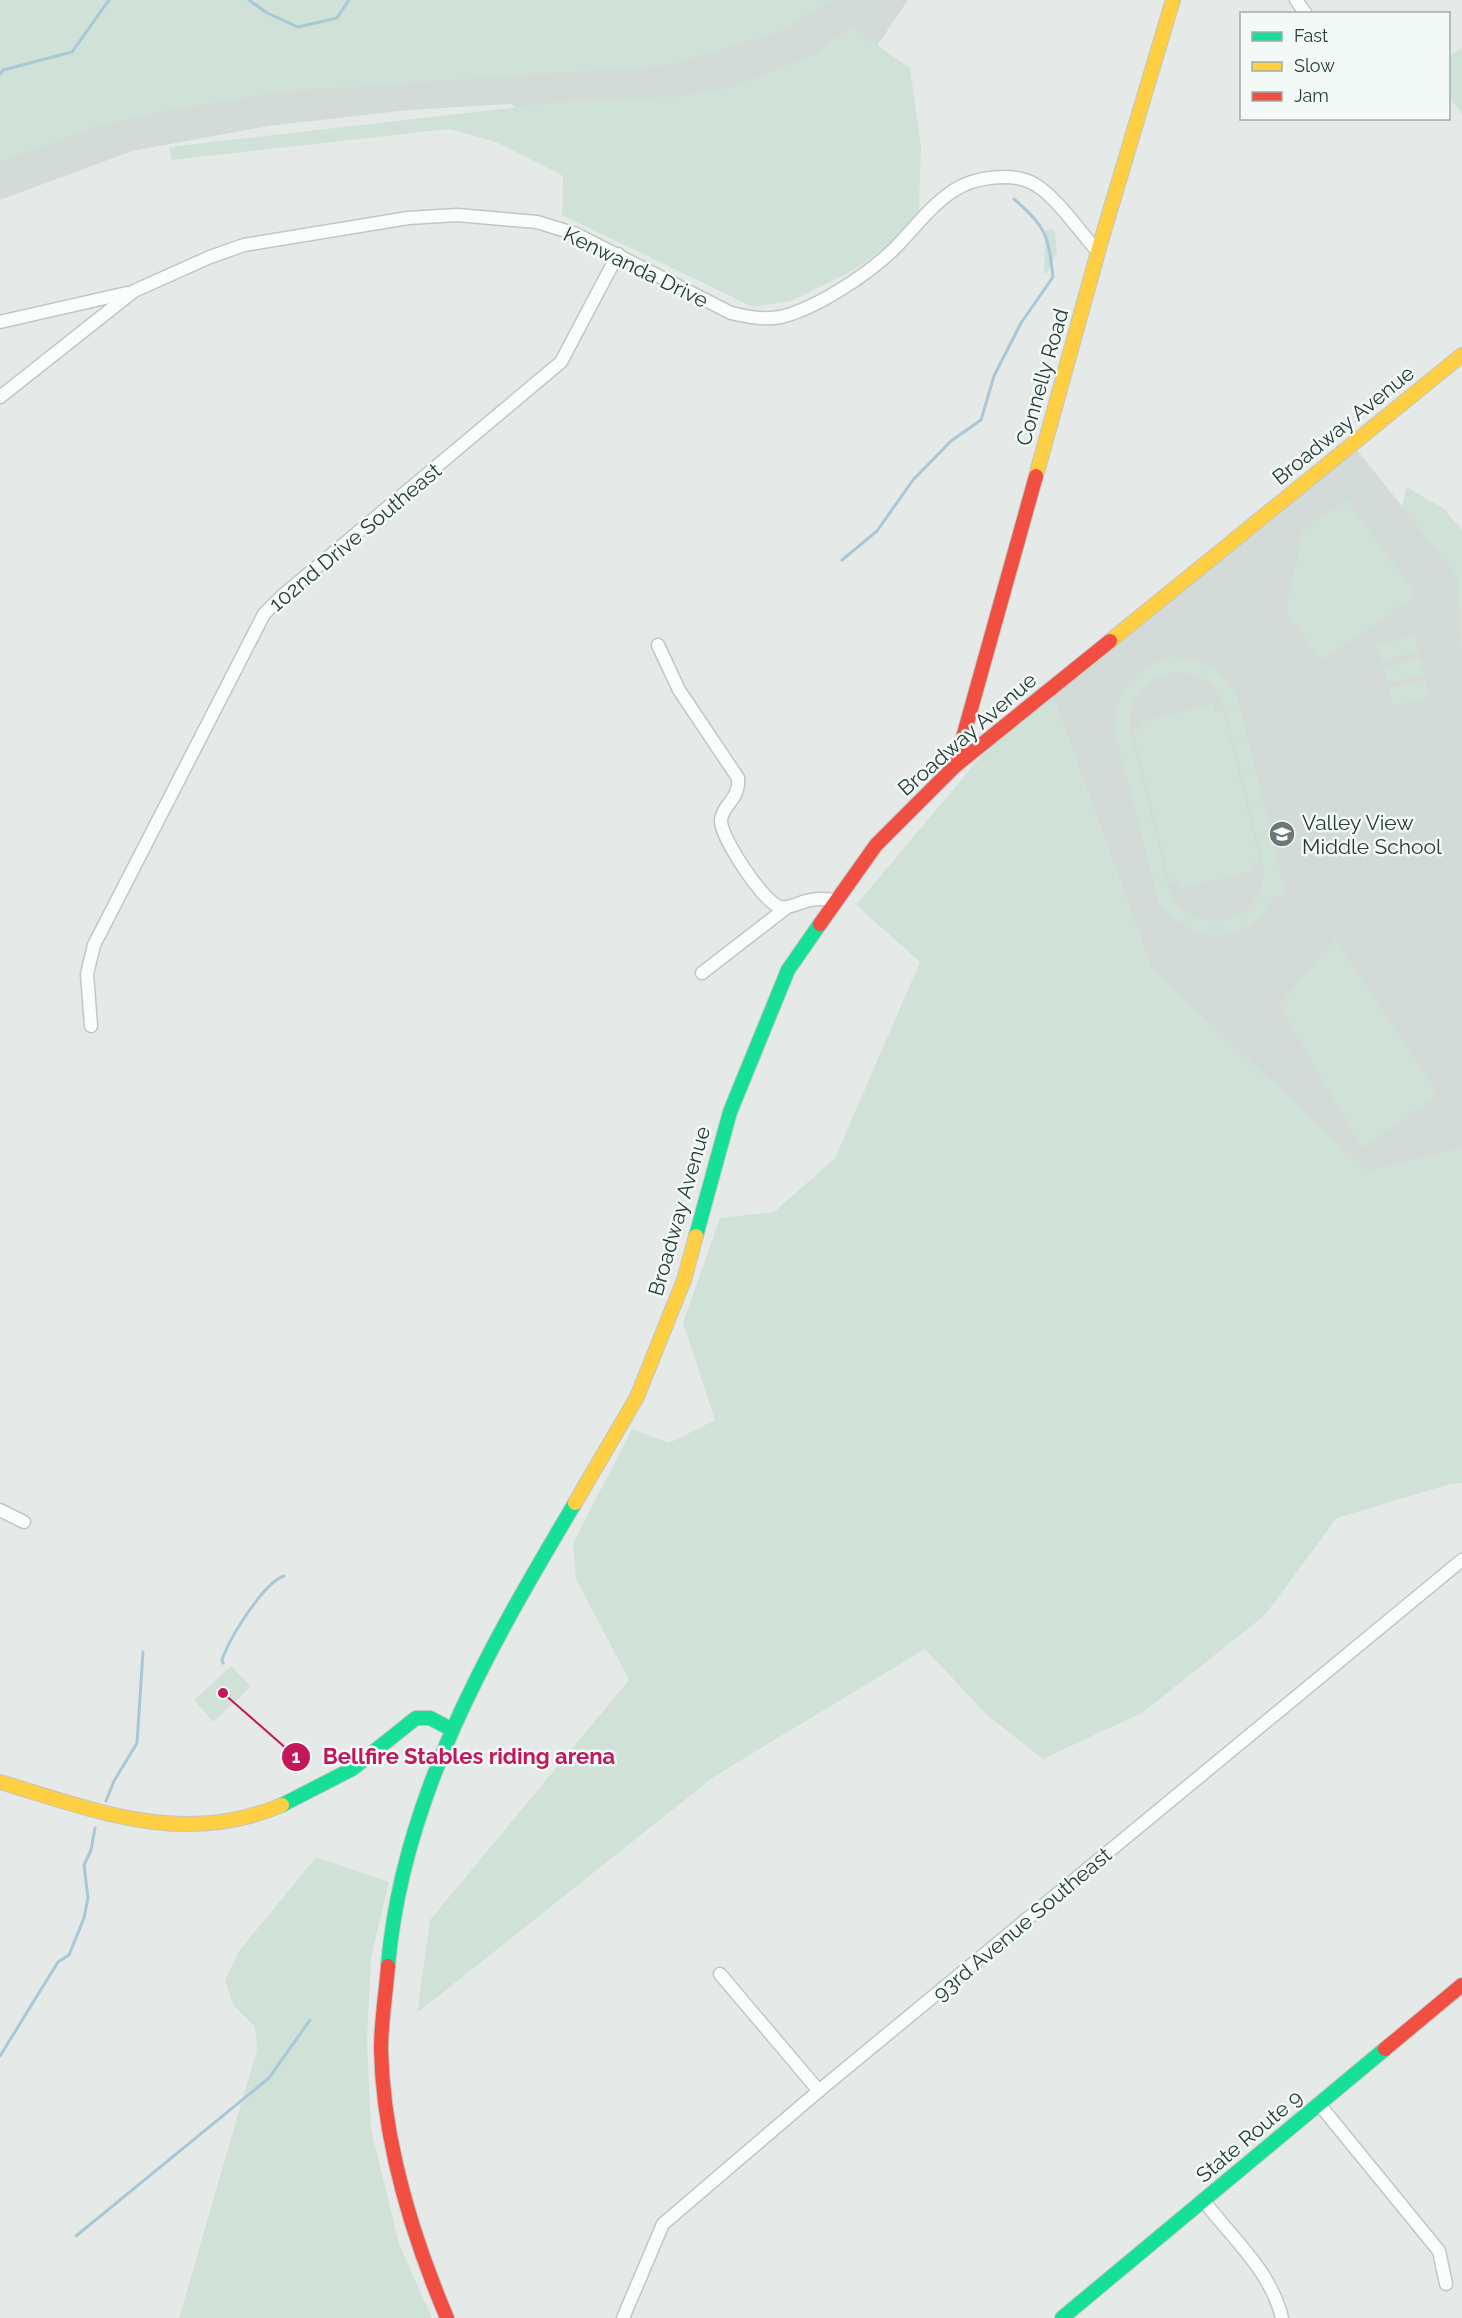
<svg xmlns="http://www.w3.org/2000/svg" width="1462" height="2318" font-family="Raleway,sans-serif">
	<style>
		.built { fill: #d3dbd9 }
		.green { fill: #d0e2d8; fill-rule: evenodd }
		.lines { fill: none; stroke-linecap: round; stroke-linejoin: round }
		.stream { stroke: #a9c8d5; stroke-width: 3 }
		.street-casing { stroke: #c2c7c5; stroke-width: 15 }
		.fast-casing { stroke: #c1c7c6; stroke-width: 16 }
		.slow-casing { stroke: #c1c7c6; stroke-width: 16 }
		.jam-casing { stroke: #c1c7c6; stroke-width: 16 }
		.street { stroke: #fbfcfc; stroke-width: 12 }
		.fast { stroke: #16e098; stroke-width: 14 }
		.slow { stroke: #ffcf43; stroke-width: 14 }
		.jam { stroke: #f24e42; stroke-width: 14 }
		.labels { text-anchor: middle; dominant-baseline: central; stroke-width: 5; stroke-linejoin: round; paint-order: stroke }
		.street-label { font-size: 21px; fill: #243c3a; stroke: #f3f9f7 }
		.poi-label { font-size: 21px; fill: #243c3a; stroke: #f3f9f7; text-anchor: start }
		.leader { fill: none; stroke: #c2185b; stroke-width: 2 }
		.callout-dot { fill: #c2185b; stroke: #f3f9f7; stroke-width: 2 }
		.mark-label { font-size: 18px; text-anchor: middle; font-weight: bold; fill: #fff }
		.callout-label { font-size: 22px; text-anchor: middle; font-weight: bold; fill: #c2185b; stroke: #f3f9f7; stroke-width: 5; stroke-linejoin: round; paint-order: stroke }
	</style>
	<rect width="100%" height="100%" fill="#e5eae8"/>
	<g class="built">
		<path d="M780,0H908L877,46L802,90L541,128L511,104L409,110L268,126L132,151L0,200V150L109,108Z"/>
		<path d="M1357,450L1458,576L1462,648V1148L1367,1172L1152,970L1053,697Z"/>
	</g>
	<g class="green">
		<path d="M0,0H831L783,30L672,65L276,92L161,112L98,126L0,162Z"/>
		<path d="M851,27L910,68L921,146L919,212L890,244L852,271L791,301L753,307L562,215L563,176L496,142L449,129L172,160L169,147L570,101L670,97L730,88L817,53Z"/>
		<path d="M1460,48L1462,51V114L1449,97V58Z"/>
		<path d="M1051,228L1055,232L1057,252L1047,273H1044L1045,231Z"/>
		<path d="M1407,487L1444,509L1462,530V648L1458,576L1402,506Z"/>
		<path d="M1347,500L1413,591L1411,599L1324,659H1320L1286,612L1303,530Z"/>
		<path d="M1415,636L1419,652L1382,661L1378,645Z"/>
		<path d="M1169,657C1200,657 1222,668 1237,696L1285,893C1268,898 1269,909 1256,920C1223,949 1183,933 1159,903L1117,740C1110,698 1130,669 1169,657ZM1175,672C1197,672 1212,681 1223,701L1263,861C1272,919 1199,945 1170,893L1131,733C1125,701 1144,677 1175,672Z"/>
		<path d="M1420,658L1424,675L1388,683L1384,667Z"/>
		<path d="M1425,680L1429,697L1393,706L1389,689Z"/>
		<path d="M1053,697L1152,970L1367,1172L1462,1148V1483L1447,1485L1337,1518L1265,1615L1142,1713L1043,1759L988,1716L925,1649L715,1776L417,2013L430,1920L629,1680L576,1579L573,1543L632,1429L669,1443L715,1420L683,1323L720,1218L774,1212L835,1158L920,962L856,905L1009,723Z"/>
		<path d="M1213,704L1215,712L1223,710L1260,862L1252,864L1254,871L1179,888L1178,882L1170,883L1133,731L1142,729L1140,722Z"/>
		<path d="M1335,939L1435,1089L1434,1098L1362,1148L1279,1005Z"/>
		<path d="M231,1666L251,1687L213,1722L194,1700Z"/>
		<path d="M316,1857L389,1882L371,1958L367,2040L371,2129L399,2244L432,2318H179L257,2049L255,2027L234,2006L225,1981L239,1951Z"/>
	</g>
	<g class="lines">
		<g class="stream">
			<path d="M249,0L267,13L298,27L337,18L349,0"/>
			<path d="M0,74L3,70L72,52L109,0"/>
			<path d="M842,560L877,531L913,480L951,441L981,420L994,376L1021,323L1053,277C1048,235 1047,228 1014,199"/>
			<path d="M223,1663L222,1660C229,1639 263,1583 284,1576"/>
			<path d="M106,1801L114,1781L137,1743L143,1652"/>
			<path d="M0,2056L58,1962L69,1955L84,1918L88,1898L84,1865L91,1850L95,1828"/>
			<path d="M76,2236L269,2078L310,2020"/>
		</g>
		<defs>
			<g id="street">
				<path d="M1296,0L1306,14"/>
				<path d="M0,322L127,293"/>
				<path d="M0,397L134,291L210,257L244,245L408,218L457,215L537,222L576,234L731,313C748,317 763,320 781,317C817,308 867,275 894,249C913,230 930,206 953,191C973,177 1014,171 1036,185C1058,199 1080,232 1098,252"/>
				<path d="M658,645L679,690L738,778C740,800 723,803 721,820C720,837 764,903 780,907C791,909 801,901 811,900C819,898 827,899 835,900"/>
				<path d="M702,973L786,908"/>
				<path d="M91,1026L87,974L94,945L264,614L282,596L561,362L618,254"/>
				<path d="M0,1510L24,1522"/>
				<path d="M720,1974L819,2091"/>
				<path d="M1319,2104L1439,2251L1446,2284"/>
				<path d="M1203,2200C1232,2238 1271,2271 1282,2318"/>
				<path d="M623,2318L663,2224L821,2089L1462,1560"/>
			</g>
			<g id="fast">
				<path d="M696,1236L730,1112L788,970L820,924"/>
				<path d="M282,1805L352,1769L416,1718H430L451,1729"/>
				<path d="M388,1966C402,1797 490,1646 575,1503"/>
				<path d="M1062,2318L1385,2049"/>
			</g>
			<g id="slow">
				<path d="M1036,476L1101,241L1173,0"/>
				<path d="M1110,641L1462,355"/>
				<path d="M575,1503L637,1397L684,1280L696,1236"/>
				<path d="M0,1782C97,1811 183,1847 282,1805"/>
			</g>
			<g id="jam">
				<path d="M955,766L1036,476"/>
				<path d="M820,924L876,845L955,766L1110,641"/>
				<path d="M388,1966C386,1993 381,2022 381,2049C383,2142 411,2233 447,2318"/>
				<path d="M1385,2049L1462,1985"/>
			</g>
		</defs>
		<use href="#street" class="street-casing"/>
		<use href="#fast" class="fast-casing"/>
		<use href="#slow" class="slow-casing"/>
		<use href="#jam" class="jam-casing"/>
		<use href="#street" class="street"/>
		<use href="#fast" class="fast"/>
		<use href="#slow" class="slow"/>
		<use href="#jam" class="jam"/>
	</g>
	<defs>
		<symbol id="school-disc" viewBox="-11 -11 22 22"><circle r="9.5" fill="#687977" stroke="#f3f9f7"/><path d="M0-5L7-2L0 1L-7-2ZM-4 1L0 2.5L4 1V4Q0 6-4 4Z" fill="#fff"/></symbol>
	</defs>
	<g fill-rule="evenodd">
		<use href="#school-disc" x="1267" y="819" width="30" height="30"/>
	</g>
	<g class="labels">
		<g class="street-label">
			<text transform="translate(636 267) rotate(26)">Kenwanda Drive</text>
			<text transform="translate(1042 377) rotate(-74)">Connelly Road</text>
			<text transform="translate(1343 425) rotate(-39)">Broadway Avenue</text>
			<text transform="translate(355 537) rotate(-40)">102nd Drive Southeast</text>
			<text transform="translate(967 734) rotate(-41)">Broadway Avenue</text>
			<text transform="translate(679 1211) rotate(-74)">Broadway Avenue</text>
			<text transform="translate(1022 1924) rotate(-40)">93rd Avenue Southeast</text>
			<text transform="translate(1249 2136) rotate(-40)">State Route 9</text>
		</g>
		<g class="poi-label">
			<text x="1302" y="822">Valley View<tspan x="1302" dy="24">Middle School</tspan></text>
		</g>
	</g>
	<path class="leader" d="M223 1693L296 1757"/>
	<g class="callout-dot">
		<circle cx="223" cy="1693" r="6"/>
		<circle cx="296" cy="1757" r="15"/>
	</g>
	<g class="mark-label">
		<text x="296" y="1763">1</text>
	</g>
	<g class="callout-label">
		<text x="469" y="1764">Bellfire Stables riding arena</text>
	</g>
	<rect x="1240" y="12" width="210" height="108" fill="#f3f9f7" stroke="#a0adab" stroke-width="1.5"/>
	<rect x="1252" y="32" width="30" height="9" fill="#16e098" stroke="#a0adab" stroke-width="1.5"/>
	<text x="1294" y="42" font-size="18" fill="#243c3a">Fast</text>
	<rect x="1252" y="62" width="30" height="9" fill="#ffcf43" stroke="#a0adab" stroke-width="1.5"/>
	<text x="1294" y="72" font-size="18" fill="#243c3a">Slow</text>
	<rect x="1252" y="92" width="30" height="9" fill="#f24e42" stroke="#a0adab" stroke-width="1.5"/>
	<text x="1294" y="102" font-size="18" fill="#243c3a">Jam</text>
</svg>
